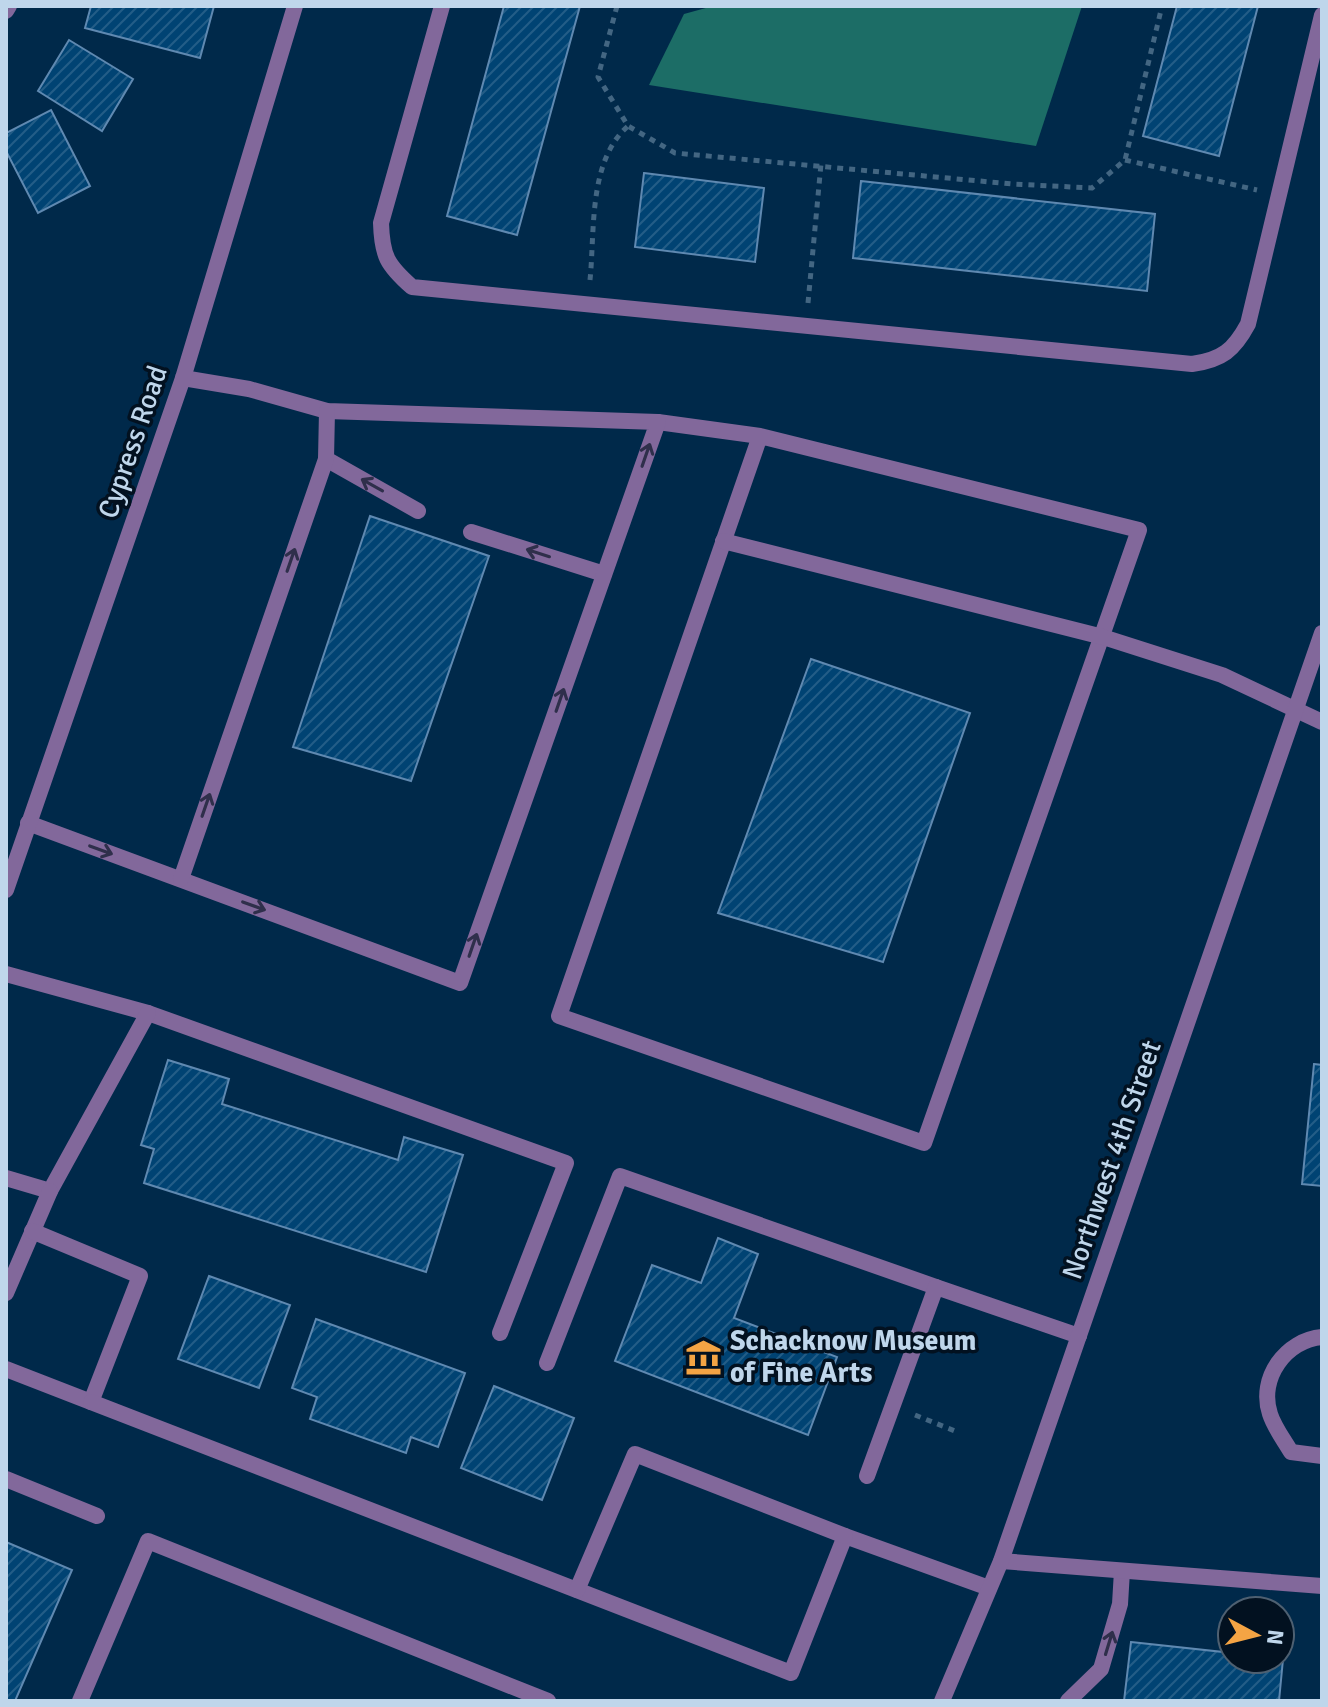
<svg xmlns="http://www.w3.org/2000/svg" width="1328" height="1707" font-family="Signika,sans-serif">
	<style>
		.water { fill: #1c6d66 }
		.building { fill: url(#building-hatch); stroke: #5f89b1; stroke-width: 2 }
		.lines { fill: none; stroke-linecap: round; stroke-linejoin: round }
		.path { stroke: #436682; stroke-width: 5; stroke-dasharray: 6 6; stroke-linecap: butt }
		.lane { stroke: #82689b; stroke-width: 16 }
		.street { stroke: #82689b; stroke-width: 16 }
		.oneway { stroke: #2f2f4b }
		.labels { text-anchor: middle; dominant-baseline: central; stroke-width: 7; stroke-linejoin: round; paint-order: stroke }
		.street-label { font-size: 28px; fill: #bfd6eb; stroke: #021120 }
		.poi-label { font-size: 28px; font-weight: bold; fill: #bfd6eb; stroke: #021120; text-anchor: start }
	</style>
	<defs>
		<pattern id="building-hatch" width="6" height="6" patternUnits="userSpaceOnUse" patternTransform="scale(2)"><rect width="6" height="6" fill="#004373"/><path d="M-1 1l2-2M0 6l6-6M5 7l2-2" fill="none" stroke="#235d87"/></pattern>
	</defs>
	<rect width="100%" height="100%" fill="#00294a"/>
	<path class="water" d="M713,6H1082L1036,146L649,85L684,14Z"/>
	<g class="building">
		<path d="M91,6H214L200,58L85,28Z"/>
		<path d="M504,6H580L517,235L447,216Z"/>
		<path d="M1177,6H1258L1219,156L1143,136Z"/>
		<path d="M69,40L133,79L102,131L38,91Z"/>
		<path d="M51,110L90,186L38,213L6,151V133Z"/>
		<path d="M644,173L764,188L755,262L635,247Z"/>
		<path d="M861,181L1155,214L1147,291L853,258Z"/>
		<path d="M370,516L489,556L411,781L293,747Z"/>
		<path d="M811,659L970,713L883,962L718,913Z"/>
		<path d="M168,1060L229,1079L222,1104L398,1160L404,1137L463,1155L426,1272L144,1183L154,1149L141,1145Z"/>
		<path d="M1314,1064L1322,1065V1186L1302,1184Z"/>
		<path d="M718,1238L758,1254L734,1318L837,1357L808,1435L615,1361L652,1265L701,1283Z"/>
		<path d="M209,1276L290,1305L259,1388L178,1359Z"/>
		<path d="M316,1319L465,1373L438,1447L411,1437L406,1453L310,1419L317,1397L292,1388Z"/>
		<path d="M494,1386L574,1418L542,1500L461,1468Z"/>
		<path d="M6,1542L72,1570L15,1701H6Z"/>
		<path d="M1131,1642L1232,1653V1659H1283L1279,1701H1124Z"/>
	</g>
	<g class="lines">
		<g class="path">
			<path d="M617,6L598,77L628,126L675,153L1012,184L1092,188L1125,160L1162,6"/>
			<path d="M1125,160L1257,190"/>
			<path d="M590,280C595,231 588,161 628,126"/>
			<path d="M808,303L821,164"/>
			<path d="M915,1415L955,1431"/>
		</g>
		<g class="lane">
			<path d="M442,6L381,223C382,256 387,265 412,287L1192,364C1222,360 1234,350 1248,324L1322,15"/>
			<path d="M658,422L760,436L1139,530L924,1143L559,1016L760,436"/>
			<path d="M326,459L418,511"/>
			<path d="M471,532L604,574"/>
			<path d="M723,541L1103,637L1222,675L1322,722"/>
			<path d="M28,823L460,983L658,422L327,411L249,389L183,378"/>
			<path d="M181,879L326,459L327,411"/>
			<path d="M6,974L148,1013L566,1163L500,1333"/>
			<path d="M6,1178L50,1191L148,1013"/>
			<path d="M6,1293L50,1191"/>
			<path d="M1322,1337C1286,1340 1258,1378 1270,1414C1274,1427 1284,1440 1291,1452L1322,1456"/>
			<path d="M547,1363L620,1176L936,1287"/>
			<path d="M6,1369L91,1402L140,1276L32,1231"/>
			<path d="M91,1402L791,1673L845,1536L989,1588"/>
			<path d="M867,1476L936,1287L1079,1336"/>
			<path d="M6,1479L97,1516"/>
			<path d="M577,1590L635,1454L845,1536"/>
			<path d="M80,1701L148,1541L548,1701"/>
			<path d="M1068,1701L1101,1669L1120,1604L1122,1571"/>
		</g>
		<g class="street">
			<path d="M6,11L9,6"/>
			<path d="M6,890L183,378L295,6"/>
			<path d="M1001,1561L1322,1586"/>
			<path d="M942,1701L1001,1561L1322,633"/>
		</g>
	</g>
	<defs><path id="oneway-shaft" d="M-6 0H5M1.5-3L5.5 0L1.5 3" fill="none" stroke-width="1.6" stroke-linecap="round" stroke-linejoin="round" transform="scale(2)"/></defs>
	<g class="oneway">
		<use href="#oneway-shaft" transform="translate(646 455) rotate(-71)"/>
		<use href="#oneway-shaft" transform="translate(372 485) rotate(-151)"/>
		<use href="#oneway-shaft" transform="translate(538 553) rotate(-162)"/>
		<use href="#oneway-shaft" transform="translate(291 560) rotate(-71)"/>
		<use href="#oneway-shaft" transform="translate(560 700) rotate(-71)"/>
		<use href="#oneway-shaft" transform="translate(206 805) rotate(-71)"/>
		<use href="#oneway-shaft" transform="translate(101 850) rotate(20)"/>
		<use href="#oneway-shaft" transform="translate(254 906) rotate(20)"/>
		<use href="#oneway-shaft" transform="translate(473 945) rotate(-71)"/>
		<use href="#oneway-shaft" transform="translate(1109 1643) rotate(-73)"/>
	</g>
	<defs>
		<symbol id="museum-bare" viewBox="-9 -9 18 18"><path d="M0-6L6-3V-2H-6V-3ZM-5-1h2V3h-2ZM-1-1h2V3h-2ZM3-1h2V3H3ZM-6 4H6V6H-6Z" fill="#f4a444" stroke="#021120" stroke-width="2.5" paint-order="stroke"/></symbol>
	</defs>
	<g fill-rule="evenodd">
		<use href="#museum-bare" x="678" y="1332" width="51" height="51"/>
	</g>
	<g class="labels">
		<g class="street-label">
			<text transform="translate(133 442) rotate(-71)">Cypress Road</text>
			<text transform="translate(1112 1160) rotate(-71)">Northwest 4th Street</text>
		</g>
		<g class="poi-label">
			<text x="730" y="1341">Schacknow Museum<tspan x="730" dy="32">of Fine Arts</tspan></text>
		</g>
	</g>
	<rect width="1328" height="1707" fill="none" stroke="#bfd6eb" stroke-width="16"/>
	<g transform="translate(1256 1635) rotate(97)"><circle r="38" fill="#021120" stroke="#4e6071" stroke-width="2"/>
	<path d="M0-6L14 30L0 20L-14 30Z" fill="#f4a444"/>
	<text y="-12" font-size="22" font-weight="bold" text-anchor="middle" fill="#bfd6eb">N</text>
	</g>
</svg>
